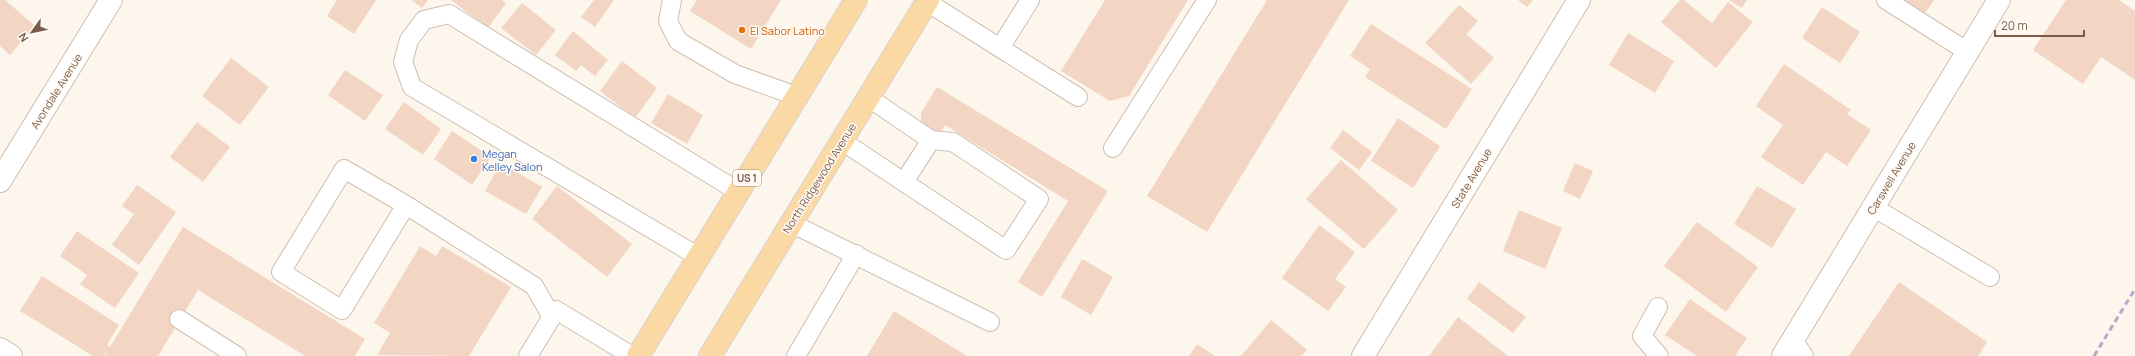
<svg xmlns="http://www.w3.org/2000/svg" width="2135" height="356" font-family="Manrope,sans-serif">
	<style>
		.building { fill: #f3d5c3 }
		.lines { fill: none; stroke-linecap: round; stroke-linejoin: round }
		.service-casing { stroke: #d1beb0; stroke-width: 20 }
		.minor-casing { stroke: #d1beb0; stroke-width: 24 }
		.tertiary-casing { stroke: #d1beb0; stroke-width: 24 }
		.primary-casing { stroke: #dad1cd; stroke-width: 24 }
		.service { stroke: #fff; stroke-width: 18 }
		.minor { stroke: #fff; stroke-width: 22 }
		.tertiary { stroke: #fff; stroke-width: 22 }
		.primary { stroke: #fbd9a5; stroke-width: 22 }
		.rail { stroke: #b9a8c9; stroke-width: 3; stroke-dasharray: 6 4; stroke-linecap: butt }
		.food-dot { fill: #e8710a; stroke: #fffaf3; stroke-width: 1.5 }
		.shop-dot { fill: #3f7fe0; stroke: #fffaf3; stroke-width: 1.5 }
		.labels { text-anchor: middle; dominant-baseline: central; stroke-width: 3; stroke-linejoin: round; paint-order: stroke }
		.shield { fill: #fffaf3; stroke: #a28b7f; stroke-width: 1 }
		.shield-label { font-size: 10px; font-weight: bold; fill: #7a5c4d }
		.food-label { font-size: 11px; fill: #c56008; stroke: #fffaf3; text-anchor: start }
		.street-label { font-size: 11px; fill: #7a5c4d; stroke: #fffaf3 }
		.shop-label { font-size: 11px; fill: #366cbe; stroke: #fffaf3; text-anchor: start }
	</style>
	<rect width="100%" height="100%" fill="#fdf6ec"/>
	<g class="building">
		<path d="M0,0H5L35,26L10,55L0,46Z"/>
		<path d="M337,0H376L354,34L327,16Z"/>
		<path d="M411,0H428L422,8Z"/>
		<path d="M451,0H502L506,3L488,28Z"/>
		<path d="M594,0H614L595,27L581,17Z"/>
		<path d="M697,0H781L751,49L690,11Z"/>
		<path d="M1105,0H1188L1129,96L1110,101L1061,71Z"/>
		<path d="M1267,0H1349L1207,232L1147,196Z"/>
		<path d="M1518,0H1533L1527,7Z"/>
		<path d="M1680,0H1684L1712,23L1728,2L1753,22L1716,68L1661,22Z"/>
		<path d="M1729,0H1747L1742,8Z"/>
		<path d="M1895,0H1934L1922,18Z"/>
		<path d="M2066,0H2119L2135,11V80L2101,57L2083,84L2033,50Z"/>
		<path d="M522,3L556,30L536,55L501,28Z"/>
		<path d="M1459,5L1478,21L1466,34L1494,58L1471,84L1425,43Z"/>
		<path d="M1822,7L1860,32L1840,63L1802,38Z"/>
		<path d="M1371,24L1472,89L1446,129L1365,77L1370,69L1350,56Z"/>
		<path d="M573,31L608,60L595,76L581,65L576,71L555,55Z"/>
		<path d="M1628,33L1674,61L1655,93L1609,65Z"/>
		<path d="M231,58L269,87L240,125L202,96Z"/>
		<path d="M622,61L657,88L635,118L600,91Z"/>
		<path d="M1784,64L1851,110L1847,114L1871,130L1847,166L1826,152L1803,185L1761,157L1783,125L1756,106Z"/>
		<path d="M345,70L383,95L365,121L328,95Z"/>
		<path d="M937,87L1108,191L1042,297L1018,282L1068,201L945,125L942,130L933,132L921,124V113Z"/>
		<path d="M668,94L703,115L687,144L651,123Z"/>
		<path d="M404,102L441,129L423,155L385,129Z"/>
		<path d="M1398,118L1440,146L1413,188L1371,161Z"/>
		<path d="M197,122L230,147L203,182L170,157Z"/>
		<path d="M1343,130L1372,152L1359,170L1330,148Z"/>
		<path d="M452,131L491,157L472,185L434,159Z"/>
		<path d="M1341,160L1398,210L1364,249L1306,199Z"/>
		<path d="M501,163L542,187L526,214L485,191Z"/>
		<path d="M1575,163L1593,171L1580,199L1563,191Z"/>
		<path d="M137,185L176,212L139,265L112,245L134,214L122,206Z"/>
		<path d="M557,186L632,244L607,277L532,219Z"/>
		<path d="M1757,186L1796,209L1772,248L1734,224Z"/>
		<path d="M1519,210L1562,228L1545,269L1503,251Z"/>
		<path d="M1697,222L1758,267L1726,312L1664,266Z"/>
		<path d="M1319,225L1355,252L1335,279L1346,287L1328,311L1282,278Z"/>
		<path d="M183,227L365,339L355,356H305L198,290L158,356H105L108,349L104,356H93L20,311L42,276L119,325L107,345L110,347Z"/>
		<path d="M77,231L139,273L115,308L80,284L87,275L60,256Z"/>
		<path d="M420,246L436,256L442,246L511,287L469,356L377,355L390,333L374,323Z"/>
		<path d="M1082,259L1113,277L1091,315L1061,297Z"/>
		<path d="M1479,282L1526,317L1513,333L1467,299Z"/>
		<path d="M1899,282L1987,342L1978,356H1849Z"/>
		<path d="M1690,299L1747,338L1735,356H1697L1665,335Z"/>
		<path d="M894,311L967,356H867Z"/>
		<path d="M1458,317L1508,356H1429Z"/>
		<path d="M1271,320L1307,350L1301,356H1241Z"/>
		<path d="M1197,344L1215,356H1189Z"/>
	</g>
	<g class="lines">
		<defs>
			<g id="service">
				<path d="M672,0L668,21L678,41L735,74L796,96"/>
				<path d="M1886,0L1968,52"/>
				<path d="M927,2L1000,48L1030,0"/>
				<path d="M1000,48L1078,97"/>
				<path d="M842,141L1006,250L1039,199L953,142L931,140L869,98"/>
				<path d="M1113,148L1207,0"/>
				<path d="M904,182L931,140"/>
				<path d="M406,205L342,310L281,272L344,169L406,205L534,286L552,317"/>
				<path d="M1873,207L1990,277"/>
				<path d="M791,223L990,322"/>
				<path d="M699,257L412,87L403,62L409,40L424,20L449,14L739,192"/>
				<path d="M1658,307L1642,336L1659,356"/>
				<path d="M179,319L237,356"/>
				<path d="M1793,340L1804,356"/>
				<path d="M528,356L556,310L632,356"/>
				<path d="M796,356L856,254"/>
			</g>
			<g id="minor">
				<path d="M0,181L111,0"/>
				<path d="M1363,356L1579,0"/>
				<path d="M1783,356L1999,0"/>
			</g>
			<path id="tertiary" d="M0,349L11,356"/>
			<g id="primary">
				<path d="M638,356L856,0"/>
				<path d="M710,356L928,0"/>
			</g>
		</defs>
		<use href="#service" class="service-casing"/>
		<use href="#minor" class="minor-casing"/>
		<use href="#tertiary" class="tertiary-casing"/>
		<use href="#primary" class="primary-casing"/>
		<use href="#service" class="service"/>
		<use href="#minor" class="minor"/>
		<use href="#tertiary" class="tertiary"/>
		<use href="#primary" class="primary"/>
		<path class="rail" d="M2094,356L2135,289"/>
	</g>
	<circle class="food-dot" cx="742" cy="30" r="4"/>
	<circle class="shop-dot" cx="474" cy="159" r="4"/>
	<g class="labels">
		<rect class="shield" x="733" y="170" width="28" height="16" rx="3"/>
		<g class="shield-label">
			<text x="747" y="178">US 1</text>
		</g>
		<g class="food-label">
			<text x="750" y="30">El Sabor Latino</text>
		</g>
		<g class="street-label">
			<text transform="translate(56 91) rotate(-58)">Avondale Avenue</text>
			<text transform="translate(819 178) rotate(-58)">North Ridgewood Avenue</text>
			<text transform="translate(1471 178) rotate(-59)">State Avenue</text>
			<text transform="translate(1891 178) rotate(-59)">Carswell Avenue</text>
		</g>
		<g class="shop-label">
			<text x="482" y="153">Megan<tspan x="482" dy="13">Kelley Salon</tspan></text>
		</g>
	</g>
	<g transform="translate(32 32) rotate(237)" stroke="#fffaf3" stroke-width="3" paint-order="stroke">
	<path d="M0-3L7 15L0 10L-7 15Z" fill="#7a5c4d"/>
	<text y="-6" font-size="11" font-weight="bold" text-anchor="middle" fill="#7a5c4d">N</text>
	</g>
	<path d="M1995 30v6h89v-6" fill="none" stroke="#7a5c4d" stroke-width="2"/>
	<text x="2001" y="30" font-size="12" fill="#7a5c4d" stroke="#fffaf3" stroke-width="3" paint-order="stroke">20 m</text>
</svg>
